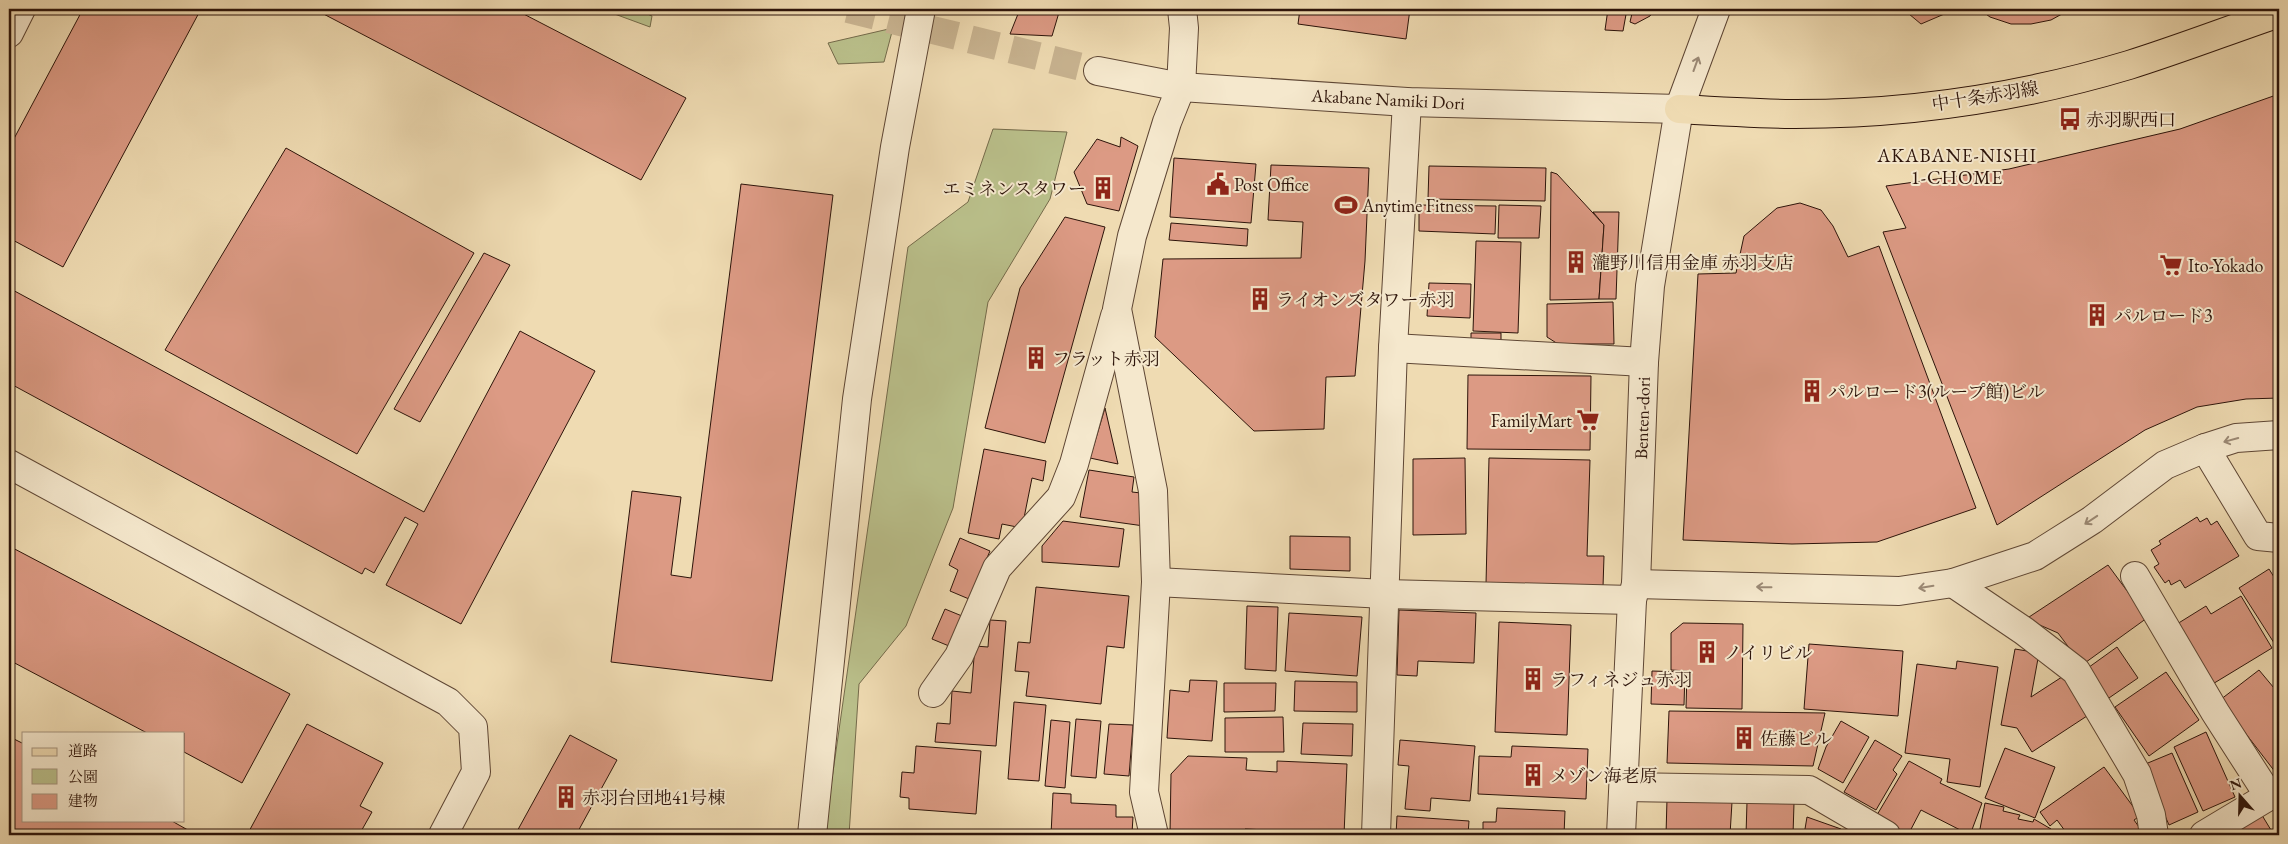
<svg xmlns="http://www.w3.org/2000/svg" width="2288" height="844" font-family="'EB Garamond','Noto Serif JP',serif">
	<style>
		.green { fill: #bac08b; stroke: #746a4a }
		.building { fill: #dc9a84; stroke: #2d140a }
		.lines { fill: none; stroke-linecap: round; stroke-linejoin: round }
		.minor-tunnel { stroke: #c8b390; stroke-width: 28; stroke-dasharray: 28 14; stroke-linecap: butt }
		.minor-casing { stroke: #5e4634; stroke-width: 30 }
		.major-casing { stroke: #2d140a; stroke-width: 30 }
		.minor { stroke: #f5e8cd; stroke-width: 28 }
		.major { stroke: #efdbb2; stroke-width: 28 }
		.oneway { stroke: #9b8975 }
		.labels { text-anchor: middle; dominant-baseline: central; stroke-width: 4; stroke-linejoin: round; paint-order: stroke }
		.street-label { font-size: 18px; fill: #2d140a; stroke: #f5e8cd }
		.poi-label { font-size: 18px; fill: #2d140a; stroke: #f5e8cd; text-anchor: start }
		.neighbourhood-label { font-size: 19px; letter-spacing: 1px; fill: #2d140a; stroke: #f5e8cd }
	</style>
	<rect width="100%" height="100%" fill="#efdbb2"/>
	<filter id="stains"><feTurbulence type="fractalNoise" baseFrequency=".004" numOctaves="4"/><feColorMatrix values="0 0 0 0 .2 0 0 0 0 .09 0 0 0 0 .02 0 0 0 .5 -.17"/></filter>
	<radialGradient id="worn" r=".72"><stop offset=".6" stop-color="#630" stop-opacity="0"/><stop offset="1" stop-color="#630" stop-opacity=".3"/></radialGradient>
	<g class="green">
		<path d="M601,9H636L652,16L650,27Z"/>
		<path d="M893,28L884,62L838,64L828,43Z"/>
		<path d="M993,129L1067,132L1050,199L988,302L953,508L906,626L859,684L849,835H824L908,247L968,202Z"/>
	</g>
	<g class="building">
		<path d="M83,9H201L63,267L9,238V148Z"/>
		<path d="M314,9H514L686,98L641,180Z"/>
		<path d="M1020,9H1060L1052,36L1010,34Z"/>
		<path d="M1300,9H1410L1406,39L1298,24Z"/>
		<path d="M1608,9H1627L1623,31L1605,30Z"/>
		<path d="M1633,9H1654L1650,16L1635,24L1630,22Z"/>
		<path d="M1903,9H1956L1921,24Z"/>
		<path d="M1979,9H2071L2051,20L2031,24H2011L1990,17Z"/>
		<path d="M2279,94V398L2246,399L2197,407L2145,430L1997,525L1883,232L1906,228L1886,186L2009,169L2180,129Z"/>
		<path d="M1121,137L1138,146L1119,211L1087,204L1074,172L1097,139L1120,147Z"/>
		<path d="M286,148L474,253L357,454L165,350Z"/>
		<path d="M1174,158L1256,164L1251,223L1170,217Z"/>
		<path d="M1271,165L1369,168L1365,261L1355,376L1326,377L1324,429L1254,431L1155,337L1163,259L1301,258L1303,222L1268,220Z"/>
		<path d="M1429,166L1546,168L1545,201L1428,199Z"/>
		<path d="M1551,172L1557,174L1604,225L1599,299L1550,300Z"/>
		<path d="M741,184L833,195L772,681L611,662L632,491L681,497L671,575L691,578Z"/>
		<path d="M1800,203L1821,210L1833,226L1848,257L1879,246L1976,508L1877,542L1792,544L1683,540L1698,274L1736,273L1744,236L1777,208Z"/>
		<path d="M1419,205L1496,206L1495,234L1419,231Z"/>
		<path d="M1499,205L1541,206L1539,238H1498Z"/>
		<path d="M1593,212H1619L1616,299H1599L1604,225Z"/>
		<path d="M1065,217L1105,227L1045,443L985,428L1020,288Z"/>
		<path d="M1171,223L1248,229L1247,246L1169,240Z"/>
		<path d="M1476,241L1521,242L1518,333L1473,331Z"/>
		<path d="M484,253L510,265L420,422L394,409Z"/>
		<path d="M1429,283L1471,284L1470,318L1427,316Z"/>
		<path d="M9,288L424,512L520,331L595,371L461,624L386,585L418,524L405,517L374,573L365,568L362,574L9,383Z"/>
		<path d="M1613,302L1614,344H1558L1547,337V304Z"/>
		<path d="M1471,333H1501V343L1471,342Z"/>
		<path d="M1468,375L1591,376L1590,450L1467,449Z"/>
		<path d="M1105,408L1118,464L1090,458Z"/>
		<path d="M984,449L1046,461L1043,481L1032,478L1022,528L1002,524L999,539L968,533Z"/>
		<path d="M1465,458L1466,534L1413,535V459Z"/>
		<path d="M1489,458L1590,460L1587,556H1604L1603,587L1486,584Z"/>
		<path d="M1089,470L1134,477L1132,492L1141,493L1144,526L1080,517Z"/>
		<path d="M2197,517L2200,522L2207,518L2211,525L2217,521L2239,556L2185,588L2180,580L2171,585L2169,580L2165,583L2154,567L2159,564L2151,550L2161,544L2159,541Z"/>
		<path d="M1063,521L1124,529L1119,567L1042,562V546Z"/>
		<path d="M1290,536L1350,537V571L1290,569Z"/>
		<path d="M960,538L990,551L969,599L950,591L958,570L949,565Z"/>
		<path d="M9,546L290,694L242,783L184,752V733H147L9,660Z"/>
		<path d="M2108,565L2147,618L2082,665L2058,633L2026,619Z"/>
		<path d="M2269,569L2279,585V644L2276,646L2239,588Z"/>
		<path d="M1036,587L1129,596L1124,648L1107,646L1101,704L1026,696L1029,672L1015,671L1018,642L1030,643Z"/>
		<path d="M2241,596L2272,648L2211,685L2177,624L2206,606L2211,614Z"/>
		<path d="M1247,606L1278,607L1276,671L1245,669Z"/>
		<path d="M945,609L962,616L949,646L932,639Z"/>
		<path d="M1399,610L1476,613L1474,663L1418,661L1417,676L1397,675Z"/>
		<path d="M1289,613L1362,617L1357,676L1285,671Z"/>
		<path d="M990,620L1006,621L996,746L935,742L937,723L950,724L952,691L971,693L975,646L988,647Z"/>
		<path d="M1499,622L1571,625L1567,735L1495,732Z"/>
		<path d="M1683,623L1743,624L1742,709L1686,708L1687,671L1671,670V633Z"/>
		<path d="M1809,644L1903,651L1898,716L1804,709Z"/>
		<path d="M2117,647L2138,678L2106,700L2085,670Z"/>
		<path d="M2015,649L2039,653L2031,697L2065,675L2090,714L2032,752L2017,728L2001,725Z"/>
		<path d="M1957,661L1998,667L1980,787L1947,782L1950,759L1905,753L1917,664L1956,669Z"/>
		<path d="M2259,670L2274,688L2279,684V777L2220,700Z"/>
		<path d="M1652,671L1685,672L1684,705L1651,704Z"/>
		<path d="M2166,672L2199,720L2149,756L2115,707Z"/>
		<path d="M1190,680L1217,681L1212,741L1167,738L1170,690L1189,692Z"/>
		<path d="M1295,681L1357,682V712L1294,711Z"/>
		<path d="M1224,683H1276L1275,711L1224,712Z"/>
		<path d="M1014,702L1046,705L1039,781L1008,779Z"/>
		<path d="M1669,711L1825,713L1813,766L1667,763Z"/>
		<path d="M1283,717L1284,752H1225V718Z"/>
		<path d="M1076,719L1101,721L1096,778L1071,776Z"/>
		<path d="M1051,720L1070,722L1065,788L1045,786Z"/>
		<path d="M1841,721L1869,737L1843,783L1818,769L1826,747Z"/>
		<path d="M1303,723L1353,724L1352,756L1301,754Z"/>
		<path d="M307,724L383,763L360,806L372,812L359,835H247Z"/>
		<path d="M1109,724L1133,725L1129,776L1104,774Z"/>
		<path d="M2206,732L2235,797L2203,811L2174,747Z"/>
		<path d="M570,735L617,760L576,835H515Z"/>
		<path d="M12,738L24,744V820H170L195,834L9,835V744Z"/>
		<path d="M1400,740L1475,746L1470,801L1431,798L1430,811L1405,809L1409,766L1398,765Z"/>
		<path d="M1875,740L1902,756L1893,770L1897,774L1876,810L1844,792Z"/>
		<path d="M916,746L981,751L976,814L909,809V798L900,797L902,772L914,773Z"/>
		<path d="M1512,746L1588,749L1586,799L1478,794L1479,756L1511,757Z"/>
		<path d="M2005,748L2055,767L2035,818L1985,798Z"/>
		<path d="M2172,753L2198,812L2169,825L2143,765Z"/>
		<path d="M1188,756L1247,758L1246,770L1277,772V761L1347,764L1344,835H1268V830L1245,829L1244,835H1170L1171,774Z"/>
		<path d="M1909,761L1942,779L1940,783L1982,803L1970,835L1921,810L1908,835L1874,820Z"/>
		<path d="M2104,767L2140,816L2134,820L2144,834L2068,835L2057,820L2050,826L2040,812Z"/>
		<path d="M1053,793L1071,794V803L1116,805V817H1133L1132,833L1108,832V835H1051Z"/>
		<path d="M1667,799L1732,802L1730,835H1666Z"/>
		<path d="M1747,802L1794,803L1793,835H1746Z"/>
		<path d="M1985,803L2004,807L2003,811L2020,815L2018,819L2033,822L2034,819L2051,829L2050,831L2063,832L2065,835L1979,834Z"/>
		<path d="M2257,807L2274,835H2212Z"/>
		<path d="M1497,808L1565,811L1564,835H1483V822H1496Z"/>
		<path d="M1397,816L1469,821L1468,835H1396Z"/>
		<path d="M1807,817L1841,829L1839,835H1804Z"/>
	</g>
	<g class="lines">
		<path class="minor-tunnel" d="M848,9L1098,71"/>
		<defs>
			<g id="minor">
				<path d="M9,33L21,9"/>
				<path d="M1098,71L1181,87L1407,102L1679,109"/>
				<path d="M1393,348L1644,362"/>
				<path d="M2205,448L2258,536L2279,538"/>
				<path d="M9,464L448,702L473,727L476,772L443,835"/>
				<path d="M2135,576L2215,712L2269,796L2204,835"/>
				<path d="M1156,582L1385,594L1632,600"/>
				<path d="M1953,583L2024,631L2076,671L2137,774L2151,815L2154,835"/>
				<path d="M1636,584L1899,591L1953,583L2035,556L2092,520L2165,465L2205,448L2236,438L2279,435"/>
				<path d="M933,693L959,656L997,568L1061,497L1074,464L1115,316"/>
				<path d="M1624,787L1809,790L1886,835"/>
				<path d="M812,835L857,399L895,147L921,9"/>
				<path d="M1154,835L1144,792L1156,582L1153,491L1117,309L1132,236L1167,122L1181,87L1184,28L1182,9"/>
				<path d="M1376,835L1393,348L1407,102"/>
				<path d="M1621,835L1632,600L1636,584L1644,362L1650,286L1679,109L1716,9"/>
			</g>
			<path id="major" d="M1679,109C1714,111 1750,113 1785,114C1900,115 2019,98 2129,65C2180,49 2229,30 2279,13"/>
		</defs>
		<use href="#minor" class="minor-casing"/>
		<use href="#major" class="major-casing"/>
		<use href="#minor" class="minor"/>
		<use href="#major" class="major"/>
	</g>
	<defs><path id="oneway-shaft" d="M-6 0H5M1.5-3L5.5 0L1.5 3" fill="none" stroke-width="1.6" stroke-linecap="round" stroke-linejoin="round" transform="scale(1.25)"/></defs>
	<g class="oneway">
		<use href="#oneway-shaft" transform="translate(1696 64) rotate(-70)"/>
		<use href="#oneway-shaft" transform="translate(2231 440) rotate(165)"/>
		<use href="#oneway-shaft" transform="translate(2091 520) rotate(146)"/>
		<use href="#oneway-shaft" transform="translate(1764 587) rotate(-179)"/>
		<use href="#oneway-shaft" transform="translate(1926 587) rotate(171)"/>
	</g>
	<defs>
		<symbol id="bus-bare" viewBox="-9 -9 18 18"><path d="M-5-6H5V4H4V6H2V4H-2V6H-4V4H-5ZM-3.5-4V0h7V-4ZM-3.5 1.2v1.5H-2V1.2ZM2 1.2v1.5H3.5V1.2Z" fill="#8f2418" stroke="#f5e8cd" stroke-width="2.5" paint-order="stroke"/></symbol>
		<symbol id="civic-bare" viewBox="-9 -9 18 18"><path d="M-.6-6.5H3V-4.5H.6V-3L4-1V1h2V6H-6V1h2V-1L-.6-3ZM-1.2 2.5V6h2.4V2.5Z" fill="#8f2418" stroke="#f5e8cd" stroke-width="2.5" paint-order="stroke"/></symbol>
		<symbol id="building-bare" viewBox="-9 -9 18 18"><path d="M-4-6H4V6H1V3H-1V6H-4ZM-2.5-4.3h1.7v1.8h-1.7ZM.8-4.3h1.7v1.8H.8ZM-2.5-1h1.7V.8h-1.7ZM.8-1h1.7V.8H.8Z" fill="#8f2418" stroke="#f5e8cd" stroke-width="2.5" paint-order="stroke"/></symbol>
		<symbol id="stadium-bare" viewBox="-9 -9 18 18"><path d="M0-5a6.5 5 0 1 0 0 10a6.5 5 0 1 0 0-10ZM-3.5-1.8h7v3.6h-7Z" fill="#8f2418" stroke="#f5e8cd" stroke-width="2.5" paint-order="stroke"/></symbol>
		<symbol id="supermarket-bare" viewBox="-9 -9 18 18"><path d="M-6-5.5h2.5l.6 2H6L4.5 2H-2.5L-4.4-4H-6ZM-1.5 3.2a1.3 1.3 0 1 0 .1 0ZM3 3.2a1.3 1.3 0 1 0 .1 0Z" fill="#8f2418" stroke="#f5e8cd" stroke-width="2.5" paint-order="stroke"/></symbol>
	</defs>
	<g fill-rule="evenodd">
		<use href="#bus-bare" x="2054" y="103" width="32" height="32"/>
		<use href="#civic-bare" x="1202" y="168" width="32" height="32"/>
		<use href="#building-bare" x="1087" y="172" width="32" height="32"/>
		<use href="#stadium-bare" x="1330" y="189" width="32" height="32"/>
		<use href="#building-bare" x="1560" y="246" width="32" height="32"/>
		<use href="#supermarket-bare" x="2155" y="249" width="32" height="32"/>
		<use href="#building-bare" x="1244" y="283" width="32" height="32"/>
		<use href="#building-bare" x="2081" y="299" width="32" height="32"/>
		<use href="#building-bare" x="1020" y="342" width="32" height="32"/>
		<use href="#building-bare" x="1796" y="375" width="32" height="32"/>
		<use href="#supermarket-bare" x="1572" y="404" width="32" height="32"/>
		<use href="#building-bare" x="1691" y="636" width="32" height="32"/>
		<use href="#building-bare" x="1517" y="663" width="32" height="32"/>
		<use href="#building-bare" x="1728" y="722" width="32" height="32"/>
		<use href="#building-bare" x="1517" y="759" width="32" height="32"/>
		<use href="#building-bare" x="550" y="781" width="32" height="32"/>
	</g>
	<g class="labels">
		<g class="street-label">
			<text transform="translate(1985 96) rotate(-9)">中十条赤羽線</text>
			<text transform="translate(1388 99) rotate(3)">Akabane Namiki Dori</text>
			<text transform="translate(1642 418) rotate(-88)">Benten-dori</text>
		</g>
		<g class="poi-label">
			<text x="2086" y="119">赤羽駅西口</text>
			<text x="1234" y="184">Post Office</text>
			<text x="1086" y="188" text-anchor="end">エミネンスタワー</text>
			<text x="1362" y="205">Anytime Fitness</text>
			<text x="1592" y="262">瀧野川信用金庫 赤羽支店</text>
			<text x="2188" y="265">Ito-Yokado</text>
			<text x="1276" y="299">ライオンズタワー赤羽</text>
			<text x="2114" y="315">パルロード3</text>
			<text x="1052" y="358">フラット赤羽</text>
			<text x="1828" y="391">パルロード3(ループ館)ビル</text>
			<text x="1572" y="420" text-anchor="end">FamilyMart</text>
			<text x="1724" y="652">ノイリビル</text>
			<text x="1550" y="679">ラフィネジュ赤羽</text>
			<text x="1760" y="738">佐藤ビル</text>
			<text x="1550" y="775">メゾン海老原</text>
			<text x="582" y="797">赤羽台団地41号棟</text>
		</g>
		<g class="neighbourhood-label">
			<text x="1957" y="155">AKABANE-NISHI<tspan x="1957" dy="22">1-CHOME</tspan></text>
		</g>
	</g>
	<rect width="2288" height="844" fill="none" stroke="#efdbb2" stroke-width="30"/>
	<rect x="10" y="10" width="2268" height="824" fill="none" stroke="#2d140a" stroke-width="2.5"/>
	<rect x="15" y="15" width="2258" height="814" fill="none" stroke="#2d140a"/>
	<rect x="22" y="732" width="162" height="90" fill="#f5e8cd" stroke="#a5937f"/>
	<rect x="32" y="748" width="25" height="8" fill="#efdbb2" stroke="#a5937f"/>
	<text x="68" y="756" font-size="15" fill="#2d140a">道路</text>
	<rect x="32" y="769" width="25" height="15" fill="#bac08b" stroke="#a5937f"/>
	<text x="68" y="782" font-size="15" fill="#2d140a">公園</text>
	<rect x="32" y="794" width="25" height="15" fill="#dc9a84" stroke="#a5937f"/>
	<text x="68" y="806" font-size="15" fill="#2d140a">建物</text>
	<g transform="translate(2240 796) rotate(340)" stroke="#f5e8cd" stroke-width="4" paint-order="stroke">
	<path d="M0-4L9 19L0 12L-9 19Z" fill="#2d140a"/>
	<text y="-8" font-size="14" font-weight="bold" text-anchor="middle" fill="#2d140a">N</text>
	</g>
	<rect width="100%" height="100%" filter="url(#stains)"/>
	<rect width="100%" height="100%" fill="url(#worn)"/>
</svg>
